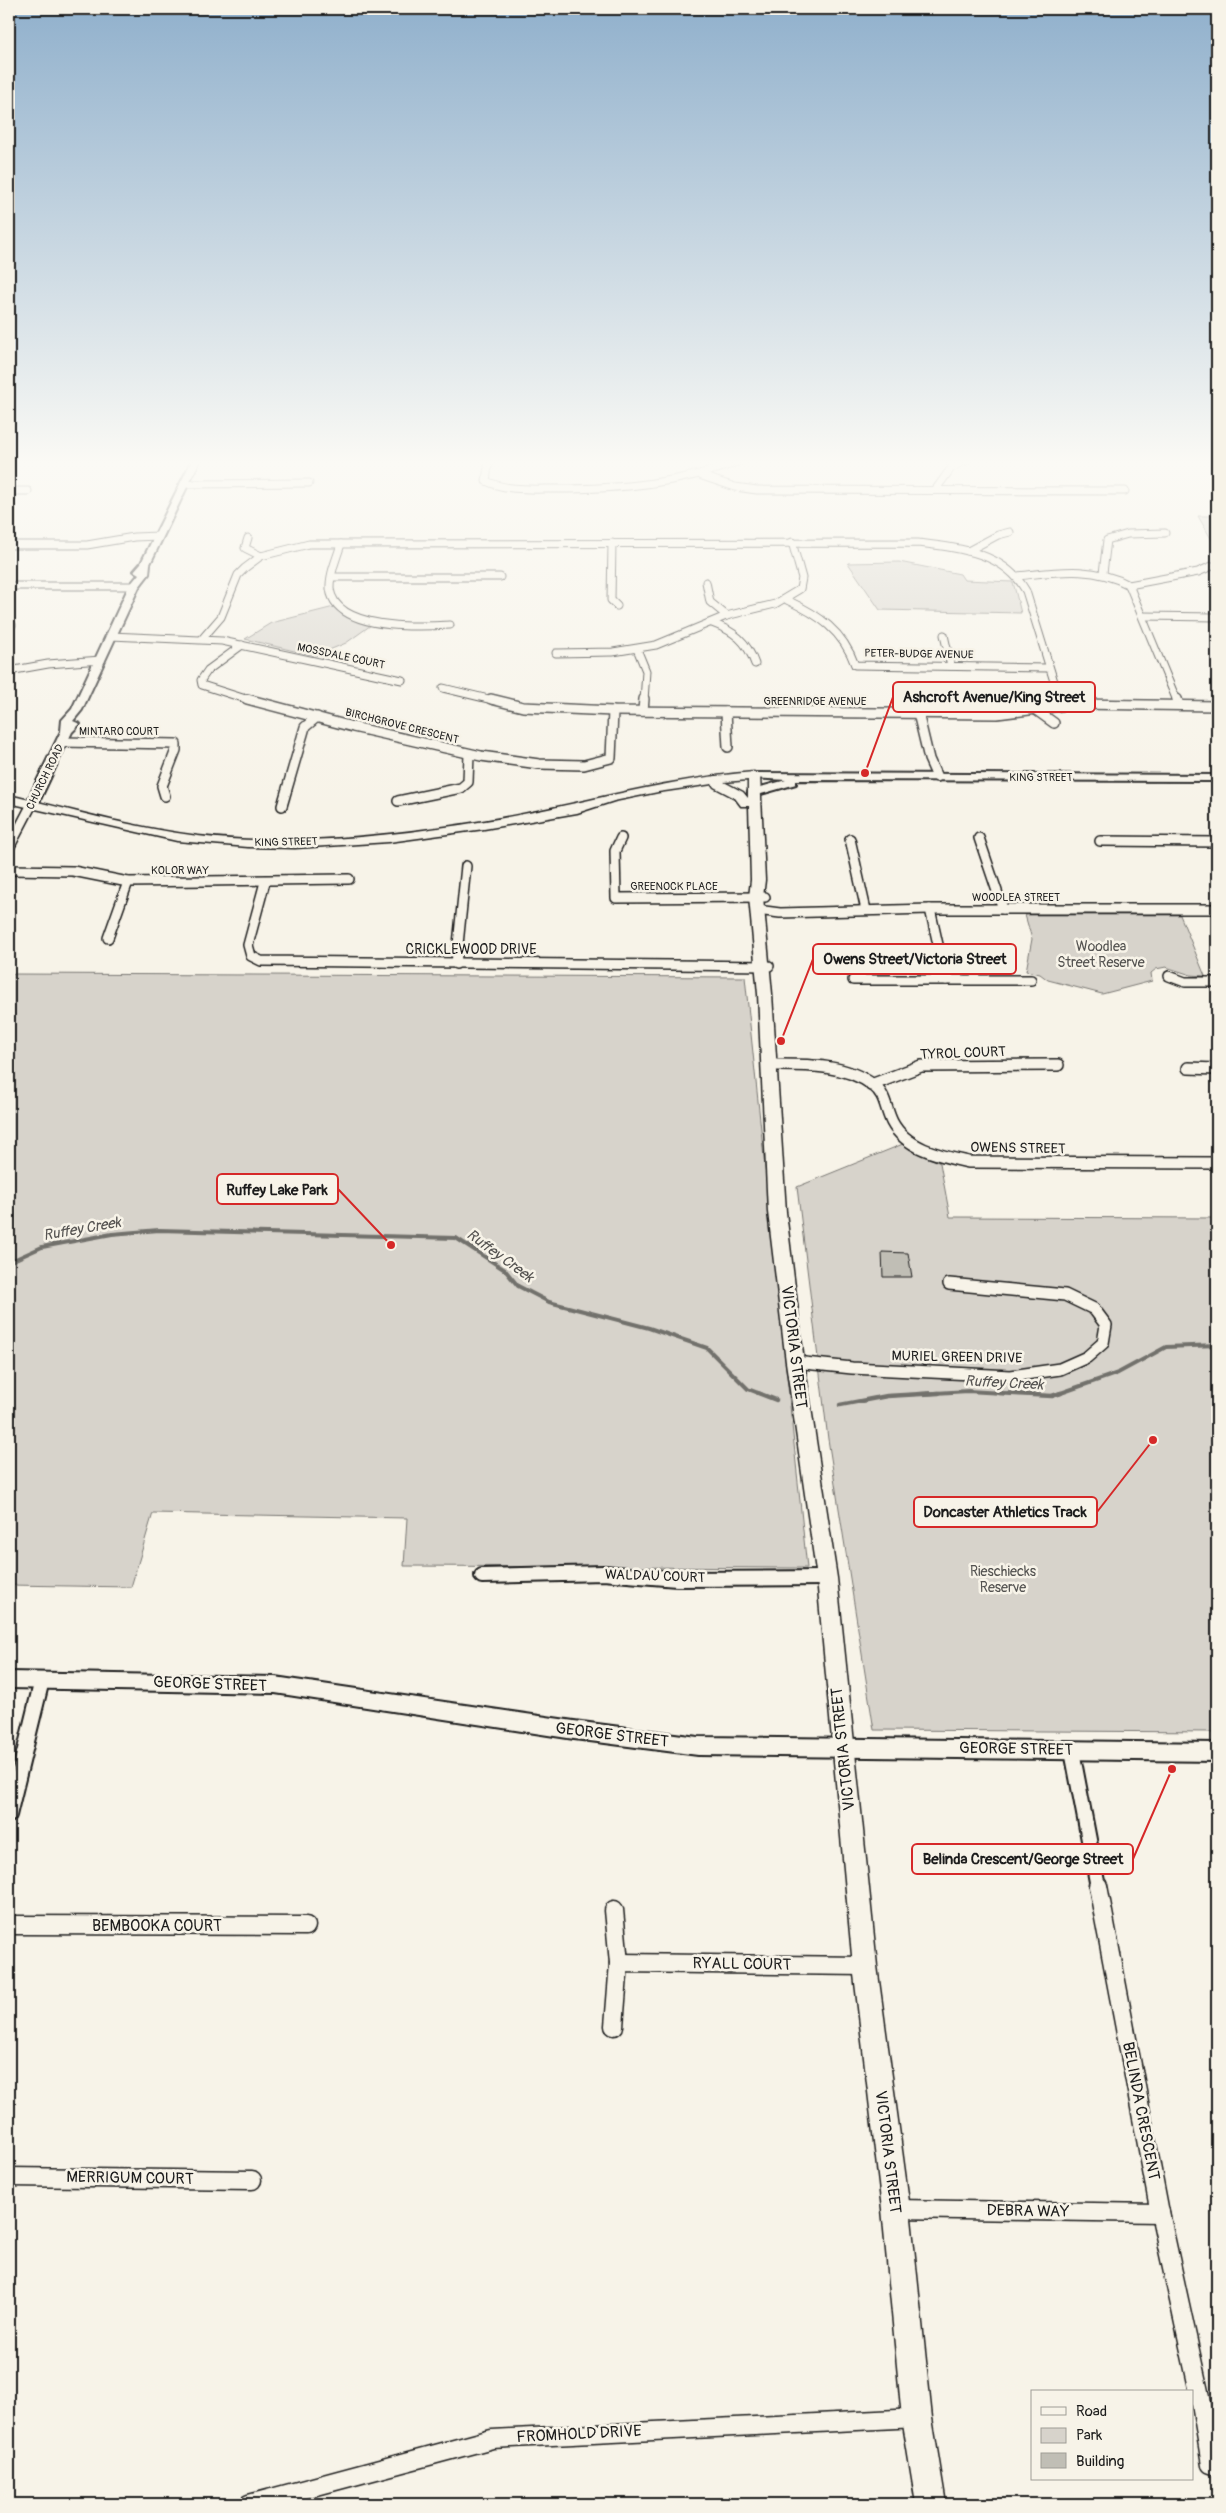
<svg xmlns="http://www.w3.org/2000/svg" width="1226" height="2513" font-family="Pangolin,sans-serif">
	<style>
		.green { fill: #d7d3cb; stroke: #7a7874 }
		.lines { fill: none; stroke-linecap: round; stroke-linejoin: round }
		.stream-far1 { stroke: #72716c; stroke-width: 4 }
		.stream { stroke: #72716c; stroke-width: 4.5 }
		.building { fill: #c0beb5; stroke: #1c1c1c }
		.street-far4-casing { stroke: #1c1c1c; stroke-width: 9 }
		.street-far3-casing { stroke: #1c1c1c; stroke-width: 12 }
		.street-far2-casing { stroke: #1c1c1c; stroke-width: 14 }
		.street-far1-casing { stroke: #1c1c1c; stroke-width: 18 }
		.street-casing { stroke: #1c1c1c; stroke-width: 21 }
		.secondary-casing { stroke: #1c1c1c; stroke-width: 4 }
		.primary-casing { stroke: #1c1c1c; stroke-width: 3 }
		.street-far4 { stroke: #f7f3e8; stroke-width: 7 }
		.street-far3 { stroke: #f7f3e8; stroke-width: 9 }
		.street-far2 { stroke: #f7f3e8; stroke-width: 11 }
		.street-far1 { stroke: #f7f3e8; stroke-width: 14 }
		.street { stroke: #f7f3e8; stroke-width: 18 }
		.secondary { fill: #f7f3e8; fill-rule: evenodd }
		.primary { fill: #f7f3e8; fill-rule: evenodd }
		.labels { text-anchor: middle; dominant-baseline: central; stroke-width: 5; stroke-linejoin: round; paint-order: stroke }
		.far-street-label { font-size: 11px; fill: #1c1c1c; stroke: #f7f3e8 }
		.park-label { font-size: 14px; fill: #545351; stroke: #f7f3e8 }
		.street-label { font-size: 14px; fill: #1c1c1c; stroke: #f7f3e8 }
		.water-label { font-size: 15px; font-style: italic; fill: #565452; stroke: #f7f3e8 }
		.near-street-label { font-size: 16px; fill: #1c1c1c; stroke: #f7f3e8 }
		.leader { fill: none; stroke: #d62828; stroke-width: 2 }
		.callout-dot { fill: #d62828; stroke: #f7f3e8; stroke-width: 2 }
		.callout { fill: #f7f3e8; stroke: #d62828; stroke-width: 2 }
		.callout-label { font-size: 15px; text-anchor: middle; font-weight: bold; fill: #1c1c1c }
	</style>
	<rect width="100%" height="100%" fill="#f7f3e8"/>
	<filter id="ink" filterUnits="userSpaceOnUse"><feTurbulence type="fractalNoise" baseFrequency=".02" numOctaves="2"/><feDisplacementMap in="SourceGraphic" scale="10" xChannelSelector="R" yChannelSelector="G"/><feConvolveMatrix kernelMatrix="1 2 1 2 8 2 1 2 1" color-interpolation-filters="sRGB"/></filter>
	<g filter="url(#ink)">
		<g class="green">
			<path d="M1198,516H1217V549Z"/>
			<path d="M899,562L960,574L964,580L1013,582L1021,613L880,610L848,563Z"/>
			<path d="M334,607L374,623L346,643L315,656L245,639L271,623Z"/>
			<path d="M1025,915H1180L1205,976L1191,975L1166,967L1156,969L1151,973L1152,981L1102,994L1048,980L1040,974L1026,971L1032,939Z"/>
			<path d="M9,974L745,977L807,1568L404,1566L407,1518L153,1513L131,1587L9,1585Z"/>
			<path d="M903,1144L940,1163L950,1217L1217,1218V1732L874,1730L828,1439L797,1187Z"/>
		</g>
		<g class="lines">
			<g class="stream-far1">
				<path d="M9,1262L42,1247L112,1234L159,1230L456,1238L505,1270L518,1286L549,1302L649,1328L707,1348L748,1389L761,1394"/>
				<path d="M919,1394L968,1391L1019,1394"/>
				<path d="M1058,1394L1118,1373L1166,1347L1217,1345"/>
			</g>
			<g class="stream">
				<path d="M758,1393L776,1400"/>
				<path d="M998,1393L1052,1396L1061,1393"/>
				<path d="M840,1405L887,1396L939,1393"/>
			</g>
		</g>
		<path class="building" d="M882,1252L908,1253L912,1277H883Z"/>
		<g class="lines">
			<defs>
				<g id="street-far4">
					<path d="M489,460L486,481C507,491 531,489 554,489C620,489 681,484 743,460"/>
					<path d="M702,476L735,487L757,490L1125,491"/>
					<path d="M184,484L309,483"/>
					<path d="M936,489L952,467L967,460"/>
					<path d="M9,491H28"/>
					<path d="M248,538L245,548L261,556"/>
					<path d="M612,543L611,600L617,606"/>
					<path d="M341,544C337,558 329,574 330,589C336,631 420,627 450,625"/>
					<path d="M9,545H87L134,537L159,536"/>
					<path d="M968,551L998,535L1010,532"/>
					<path d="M1103,573L1107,540L1128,534L1165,533"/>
					<path d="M1017,576C1056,572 1093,565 1129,585L1177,701"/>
					<path d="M333,577H500"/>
					<path d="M706,582L710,602L727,616"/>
					<path d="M1129,585L1198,572L1212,566"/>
					<path d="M9,586H134"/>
					<path d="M787,600C819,615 843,631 855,665L1049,668"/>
					<path d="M1143,616L1217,617"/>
					<path d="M712,623C734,631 747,641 755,664"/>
					<path d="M9,628L12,625"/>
					<path d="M944,635L951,666"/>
					<path d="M111,636L222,641L402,680"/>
					<path d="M202,639L221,617L238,575L245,568L261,556L309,544L918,543C959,548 1004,552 1026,591L1060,701"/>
					<path d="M242,645L208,670L201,680L202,685L252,701"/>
					<path d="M637,649L646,671L644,701"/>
					<path d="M556,653L613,652L656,645L726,616L775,604L800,589L802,578L792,542"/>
					<path d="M9,671L48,664L101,660"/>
					<path d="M443,688L497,701"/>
				</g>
				<g id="street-far3">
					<path d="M247,699L353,727L481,756L539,764L584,765L611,758L613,711"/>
					<path d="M491,699L523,707L613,711L997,714L1076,704L1217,706"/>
					<path d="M1059,699L1061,705"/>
					<path d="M1177,699L1179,705"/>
					<path d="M1036,710L1054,723"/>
					<path d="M643,711L644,699"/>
					<path d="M726,712L728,747"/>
					<path d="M918,713L929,759L937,777"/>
					<path d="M62,742L176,744V750L162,786L165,796"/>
					<path d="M398,801L461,788L468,782L469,754"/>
					<path d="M282,806L305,727L317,717"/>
					<path d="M621,838L615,851L616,898L765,897"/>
					<path d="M979,838L1003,909"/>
					<path d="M850,839L866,910"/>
					<path d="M1100,841L1217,842"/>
					<path d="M9,848L32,804"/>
					<path d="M9,870L73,871L128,882L349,879"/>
					<path d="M265,882L248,945L251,956L261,961L769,966"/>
					<path d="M930,909L946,980"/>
					<path d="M757,910L780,913L930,909H1217"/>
					<path d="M108,938L128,882"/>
					<path d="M456,964L466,866"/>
					<path d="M1169,976L1185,982H1217"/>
					<path d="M853,980H1031"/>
				</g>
				<g id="street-far2">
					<path d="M768,1065C802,1065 844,1063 873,1085C886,1095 885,1108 892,1122C906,1149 941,1156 968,1162L1217,1163"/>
					<path d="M1188,1068L1217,1069"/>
					<path d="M871,1085L921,1066L1058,1065"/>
					<path d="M795,1362L852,1368L1011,1376L1060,1369L1087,1357L1103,1343L1106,1325L1094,1309L1065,1295L949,1284"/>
				</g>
				<g id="street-far1">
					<path d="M482,1576L603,1573L677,1579L827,1578"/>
					<path d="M1072,1751L1098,1887"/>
					<path d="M9,1815L42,1680"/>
				</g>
				<g id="street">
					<path d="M1098,1886L1160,2213L1199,2392L1211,2464L1217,2466"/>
					<path d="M614,1910L619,1963"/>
					<path d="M9,1925L306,1926"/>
					<path d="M614,2026L619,1963L865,1966"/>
					<path d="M9,2177L252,2180"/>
					<path d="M896,2209L1160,2213"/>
					<path d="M249,2504L492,2439L917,2418"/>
				</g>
				<g id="secondary">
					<path d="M192,460H200L150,564L149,574L139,587L82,710L73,721L80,724L72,732L38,804L32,808L28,807L26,804L61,731L62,720L72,709L129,586L139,574L134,571L141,563Z"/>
					<path d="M754,773L1217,775V781L796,780V784L754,796L748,792L750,790L786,780L750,778L748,776Z"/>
					<path d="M9,1672L275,1677L574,1721L698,1737L1217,1743V1761L698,1755L574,1739L275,1693L9,1688Z"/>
				</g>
				<path id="primary" d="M754,772L760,776L765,880L763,897L772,994L786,1212L804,1362L837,1578L877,1966L910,2209L932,2418L946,2504H916L902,2418L882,2209L853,1966L817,1578L786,1362L768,1212L758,994L749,897L751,880L749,806H741L735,798L714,787L712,784L658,792L614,801L577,813L484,829L389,842L295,848L248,847L177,841L9,803V795C72,810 134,828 198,836C293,847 392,836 485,821C576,806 662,779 754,772ZM748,780V798L743,792L724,782Z"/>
			</defs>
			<use href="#street-far4" class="street-far4-casing"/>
			<use href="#street-far3" class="street-far3-casing"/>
			<use href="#street-far2" class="street-far2-casing"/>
			<use href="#street-far1" class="street-far1-casing"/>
			<use href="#street" class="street-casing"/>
			<use href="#secondary" class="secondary-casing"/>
			<use href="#primary" class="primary-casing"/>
			<use href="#street-far4" class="street-far4"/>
			<use href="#street-far3" class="street-far3"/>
			<use href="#street-far2" class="street-far2"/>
			<use href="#street-far1" class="street-far1"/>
			<use href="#street" class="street"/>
			<use href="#secondary" class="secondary"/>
			<use href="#primary" class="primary"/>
		</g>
	</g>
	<linearGradient id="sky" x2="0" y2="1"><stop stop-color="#90b0cc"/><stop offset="0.57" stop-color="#fbfaf5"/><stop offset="1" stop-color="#fbfaf5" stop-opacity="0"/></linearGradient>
	<rect width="1226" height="812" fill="url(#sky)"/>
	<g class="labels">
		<g class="far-street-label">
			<text transform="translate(919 654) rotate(1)">PETER-BUDGE AVENUE</text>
			<text transform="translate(341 656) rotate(12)">MOSSDALE COURT</text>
			<text x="815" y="701">GREENRIDGE AVENUE</text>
			<text transform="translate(402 726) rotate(14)">BIRCHGROVE CRESCENT</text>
			<text x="119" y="731">MINTARO COURT</text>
			<text transform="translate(45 777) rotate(-64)">CHURCH ROAD</text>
			<text x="1041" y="777">KING STREET</text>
			<text transform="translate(286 842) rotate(-1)">KING STREET</text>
			<text x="180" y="870">KOLOR WAY</text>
			<text x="674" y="886">GREENOCK PLACE</text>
			<text x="1016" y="897">WOODLEA STREET</text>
		</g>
		<g class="park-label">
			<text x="1101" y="946">Woodlea<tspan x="1101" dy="16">Street Reserve</tspan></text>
			<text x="1003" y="1571">Rieschiecks<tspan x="1003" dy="16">Reserve</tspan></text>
		</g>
		<g class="street-label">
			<text x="471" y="949">CRICKLEWOOD DRIVE</text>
			<text transform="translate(963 1053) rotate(-2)">TYROL COURT</text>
			<text transform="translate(1018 1148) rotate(1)">OWENS STREET</text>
			<text transform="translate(957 1357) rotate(1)">MURIEL GREEN DRIVE</text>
			<text transform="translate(655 1576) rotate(2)">WALDAU COURT</text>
		</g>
		<g class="water-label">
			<text transform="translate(82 1229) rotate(-10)">Ruffey Creek</text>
			<text transform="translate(500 1256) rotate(36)">Ruffey Creek</text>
			<text transform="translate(1004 1383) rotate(3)">Ruffey Creek</text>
		</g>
		<g class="near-street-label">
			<text transform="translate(794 1347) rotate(83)">VICTORIA STREET</text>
			<text transform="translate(210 1684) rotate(2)">GEORGE STREET</text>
			<text transform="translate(612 1735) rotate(7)">GEORGE STREET</text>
			<text transform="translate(843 1749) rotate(-96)">VICTORIA STREET</text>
			<text transform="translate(1016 1749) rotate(1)">GEORGE STREET</text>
			<text x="157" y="1926">BEMBOOKA COURT</text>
			<text transform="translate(742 1964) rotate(1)">RYALL COURT</text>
			<text transform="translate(1141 2111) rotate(79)">BELINDA CRESCENT</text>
			<text transform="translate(888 2152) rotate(83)">VICTORIA STREET</text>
			<text transform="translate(130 2178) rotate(1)">MERRIGUM COURT</text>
			<text transform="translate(1028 2211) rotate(1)">DEBRA WAY</text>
			<text transform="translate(579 2434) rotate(-3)">FROMHOLD DRIVE</text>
		</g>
	</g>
	<path class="leader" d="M865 773L893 697M781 1041L813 959M391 1245L338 1189M1153 1440L1097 1512M1172 1769L1133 1859"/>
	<g class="callout-dot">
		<circle cx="865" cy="773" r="5"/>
		<circle cx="781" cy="1041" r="5"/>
		<circle cx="391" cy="1245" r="5"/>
		<circle cx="1153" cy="1440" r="5"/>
		<circle cx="1172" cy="1769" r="5"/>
	</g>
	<g class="callout">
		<rect x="893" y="682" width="202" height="30" rx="5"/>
		<rect x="813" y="944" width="203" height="30" rx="5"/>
		<rect x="217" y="1174" width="121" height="30" rx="5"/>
		<rect x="914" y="1497" width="183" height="30" rx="5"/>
		<rect x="912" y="1844" width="221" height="30" rx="5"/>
	</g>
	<g class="callout-label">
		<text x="994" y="702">Ashcroft Avenue/King Street</text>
		<text x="915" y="964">Owens Street/Victoria Street</text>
		<text x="277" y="1195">Ruffey Lake Park</text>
		<text x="1005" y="1517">Doncaster Athletics Track</text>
		<text x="1023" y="1864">Belinda Crescent/George Street</text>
	</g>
	<rect width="1226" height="2513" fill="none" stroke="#f7f3e8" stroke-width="30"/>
	<rect x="15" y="15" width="1196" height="2483" fill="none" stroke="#1c1c1c" stroke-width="2" filter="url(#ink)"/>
	<rect x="1031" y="2390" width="162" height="90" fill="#f7f3e8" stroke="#9f9d96"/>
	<rect x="1041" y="2407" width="25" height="8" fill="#f7f3e8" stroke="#9f9d96"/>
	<text x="1076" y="2416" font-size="15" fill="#1c1c1c">Road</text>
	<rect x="1041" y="2428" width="25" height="15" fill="#d7d3cb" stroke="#9f9d96"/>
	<text x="1076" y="2440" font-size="15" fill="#1c1c1c">Park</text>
	<rect x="1041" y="2453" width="25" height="15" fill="#c0beb5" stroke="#9f9d96"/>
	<text x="1076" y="2466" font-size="15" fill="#1c1c1c">Building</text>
</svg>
